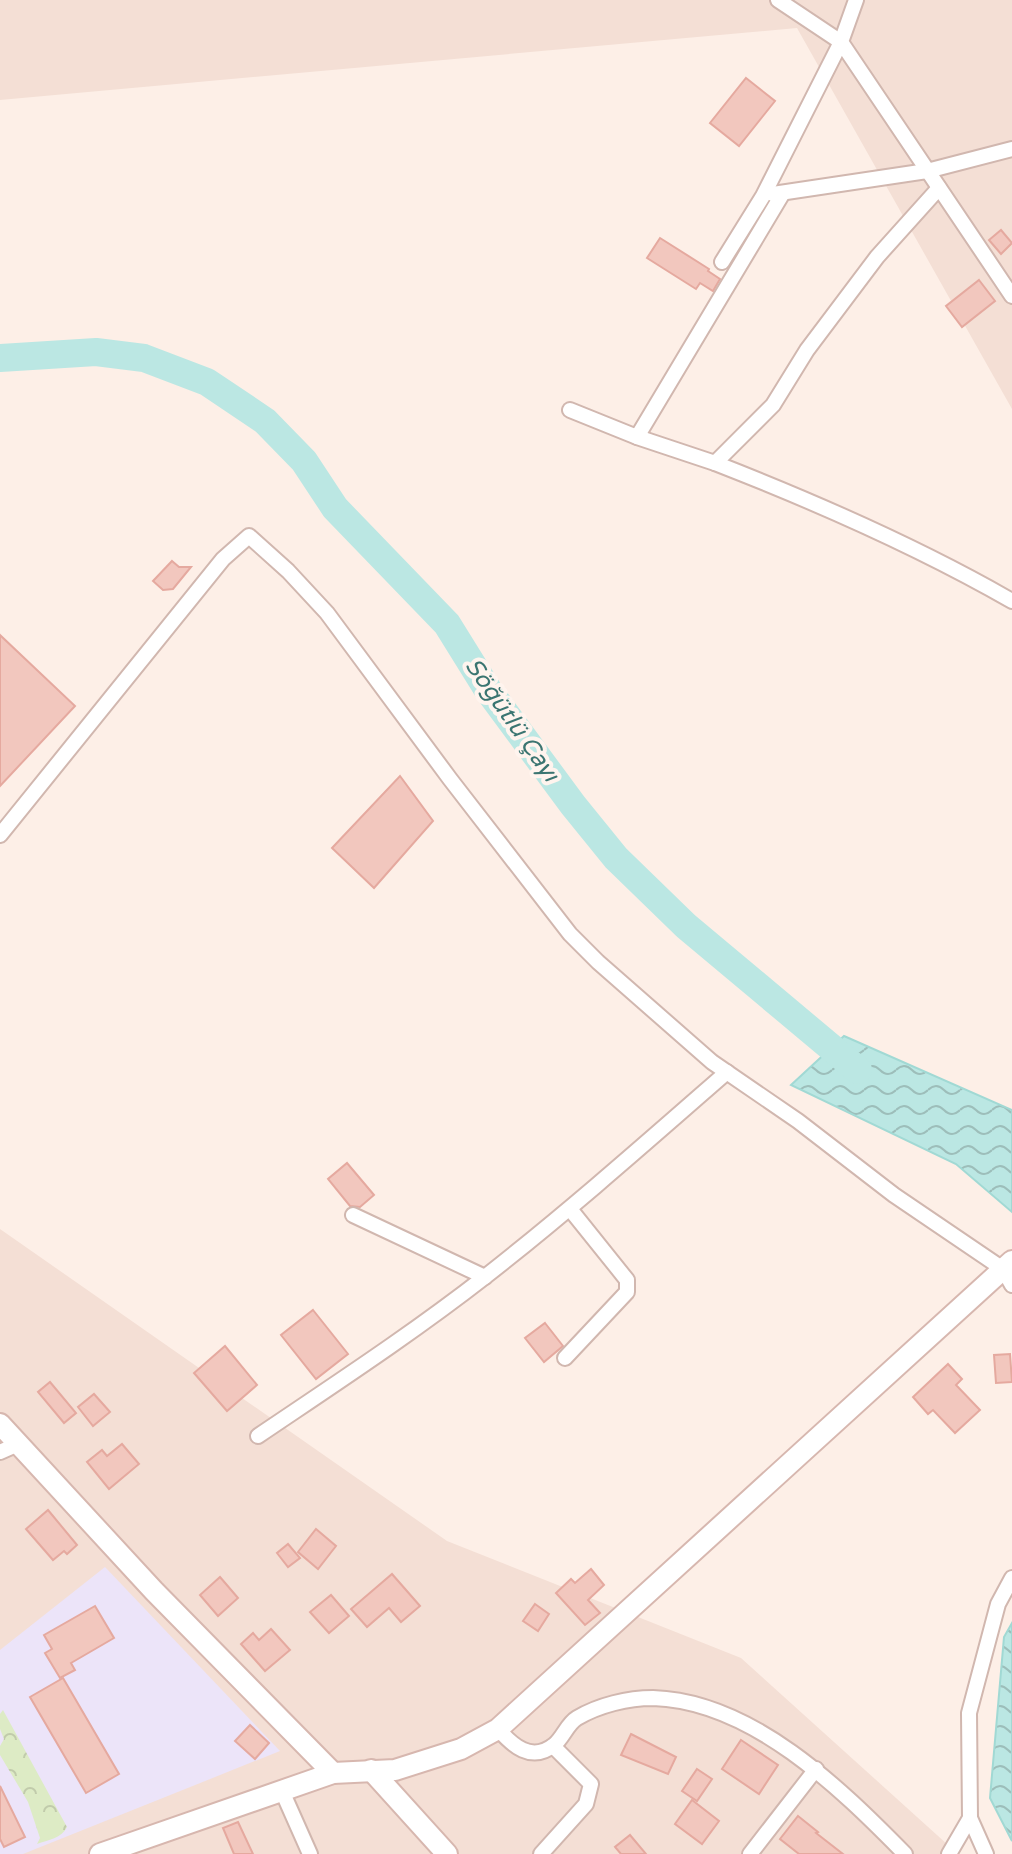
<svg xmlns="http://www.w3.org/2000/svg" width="1012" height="1854" font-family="'Varela Round',sans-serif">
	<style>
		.residential { fill: #f4dfd5 }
		.education { fill: #ece4f9 }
		.forest { fill: url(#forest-crowns) }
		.water { fill: url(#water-waves); stroke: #a1d9d4; stroke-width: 2 }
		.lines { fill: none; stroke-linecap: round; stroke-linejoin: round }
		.river { stroke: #bbe7e3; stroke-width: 28 }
		.building { fill: #f2c7be; stroke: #e5a99f; stroke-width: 2 }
		.street-casing { stroke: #d1b7af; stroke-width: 18 }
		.secondary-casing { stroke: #d7b7af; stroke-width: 24 }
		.street { stroke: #fff; stroke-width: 14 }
		.secondary { stroke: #fff; stroke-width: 20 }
		.labels { text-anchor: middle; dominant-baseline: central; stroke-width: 8; stroke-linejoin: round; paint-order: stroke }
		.water-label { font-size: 24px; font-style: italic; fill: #3b7571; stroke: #fff4ee }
	</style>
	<defs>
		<pattern id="forest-crowns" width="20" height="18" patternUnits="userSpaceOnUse" patternTransform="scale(2)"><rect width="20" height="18" fill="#ddebc5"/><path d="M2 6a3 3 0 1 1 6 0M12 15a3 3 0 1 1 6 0" fill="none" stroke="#c1cbab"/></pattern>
		<pattern id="water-waves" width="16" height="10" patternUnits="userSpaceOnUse" patternTransform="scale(2)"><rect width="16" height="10" fill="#bbe7e3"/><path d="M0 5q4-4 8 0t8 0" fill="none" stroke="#9dbeba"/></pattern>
	</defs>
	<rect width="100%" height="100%" fill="#fdefe7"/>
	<g class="residential">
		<path d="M0,0H1012V409L797,28L0,100Z"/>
		<path d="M0,1229L447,1541L741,1658L958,1854H0Z"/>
	</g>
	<path class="education" d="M105,1567L280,1751L23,1854H0V1650Z"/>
	<path class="forest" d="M3,1710L67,1827C62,1838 48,1840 37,1844L40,1838L28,1802L0,1755V1746L4,1739L0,1729V1714Z"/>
	<g class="water">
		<path d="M844,1036L1012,1110V1212L956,1164L791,1085Z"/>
		<path d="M1012,1623V1841L990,1798L1004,1637Z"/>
	</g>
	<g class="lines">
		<path class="river" d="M0,358L96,352L144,358L207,382L265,421L304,461L335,508L447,624L488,690L573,805L616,858L686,926L858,1070"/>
	</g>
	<g class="building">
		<path d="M746,78L775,101L739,146L710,123Z"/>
		<path d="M1001,230L1012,243L1001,254L989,240Z"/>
		<path d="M660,238L709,269L708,271L720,279L713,291L700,283L696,289L647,258Z"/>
		<path d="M979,280L995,301L962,327L946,306Z"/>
		<path d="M172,561L179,567H191L173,589L163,590L153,581Z"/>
		<path d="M0,635L75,706L0,786Z"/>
		<path d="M400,776L433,821L374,888L332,848Z"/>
		<path d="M347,1163L374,1195L360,1207L350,1206L328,1179Z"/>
		<path d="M313,1310L348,1354L316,1379L281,1335Z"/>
		<path d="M545,1323L563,1346L544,1362L525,1338Z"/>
		<path d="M225,1346L257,1385L227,1411L194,1373Z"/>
		<path d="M1010,1354L1012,1382L996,1383L994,1355Z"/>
		<path d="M948,1364L962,1379L956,1385L980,1410L955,1433L933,1410L928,1414L913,1397Z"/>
		<path d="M50,1382L76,1413L64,1423L38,1392Z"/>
		<path d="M94,1394L110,1412L93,1426L78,1407Z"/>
		<path d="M122,1444L139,1464L109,1489L87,1462L102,1450L107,1456Z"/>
		<path d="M48,1510L77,1545L67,1554L64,1551L53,1560L26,1529Z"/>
		<path d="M316,1529L336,1546L318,1569L298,1552Z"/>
		<path d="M288,1544L300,1558L288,1567L277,1553Z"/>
		<path d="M591,1569L604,1585L588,1600L600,1613L585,1625L556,1593L571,1579L575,1583Z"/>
		<path d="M392,1574L420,1606L401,1622L389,1608L367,1627L351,1609Z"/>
		<path d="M220,1577L238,1598L218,1616L200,1595Z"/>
		<path d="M331,1595L349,1616L329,1633L310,1612Z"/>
		<path d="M535,1604L549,1614L538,1631L523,1621Z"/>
		<path d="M95,1606L114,1638L71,1663L75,1670L60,1678L45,1653L52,1649L44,1635Z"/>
		<path d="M271,1629L290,1650L265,1671L241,1644L253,1633L259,1640Z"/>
		<path d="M63,1678L119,1774L86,1793L30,1697Z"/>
		<path d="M250,1725L269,1743L255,1759L235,1741Z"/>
		<path d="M631,1734L676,1757L668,1774L621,1755Z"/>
		<path d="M741,1740L778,1765L759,1794L722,1769Z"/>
		<path d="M697,1769L712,1779L697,1801L682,1791Z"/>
		<path d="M0,1786L25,1837L4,1847L0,1839Z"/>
		<path d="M692,1800L719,1821L702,1844L675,1824Z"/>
		<path d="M798,1816L818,1832L816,1833L843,1854H799L780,1839Z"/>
		<path d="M238,1822L253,1854H234L223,1828Z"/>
		<path d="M630,1835L646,1854H621L615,1847Z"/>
	</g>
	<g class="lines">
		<defs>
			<g id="street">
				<path d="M856,0L841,42L1012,296"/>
				<path d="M773,194L927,171L1012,149"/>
				<path d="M722,262L763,196L841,42L778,0"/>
				<path d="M570,410L637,437L783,193"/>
				<path d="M637,437L715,463L773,405L807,350L877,257L939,188"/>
				<path d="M715,463C815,502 918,547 1012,601"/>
				<path d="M0,835L223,559L249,536L288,571L327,613L450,779L570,934L598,962L712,1062L798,1121L894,1195L1003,1269L1012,1285"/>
				<path d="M353,1215L485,1277"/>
				<path d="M565,1358L627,1292V1280L570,1209"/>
				<path d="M258,1436C335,1384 413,1333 486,1276C569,1211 648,1141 727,1072"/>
				<path d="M0,1452L18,1444"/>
				<path d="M498,1729C512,1745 531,1763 554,1745C563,1738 567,1724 577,1718C599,1705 628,1698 653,1698C752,1701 840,1788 905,1854"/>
				<path d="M282,1791L310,1854"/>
				<path d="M541,1854L586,1804L591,1784L553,1746"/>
				<path d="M750,1854L816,1769"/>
				<path d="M949,1854L970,1818"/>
				<path d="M986,1854L970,1818L969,1713L998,1604L1012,1578"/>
			</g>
			<g id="secondary">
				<path d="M0,1424L154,1591L333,1773"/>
				<path d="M371,1770L447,1854"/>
				<path d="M100,1854L333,1773L395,1770L461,1749L498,1729L1012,1261"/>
			</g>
		</defs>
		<use href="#street" class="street-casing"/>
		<use href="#secondary" class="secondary-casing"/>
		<use href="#street" class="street"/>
		<use href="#secondary" class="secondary"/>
	</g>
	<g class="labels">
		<g class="water-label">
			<text transform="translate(512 720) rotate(55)">Söğütlü Çayı</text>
		</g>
	</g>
</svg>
